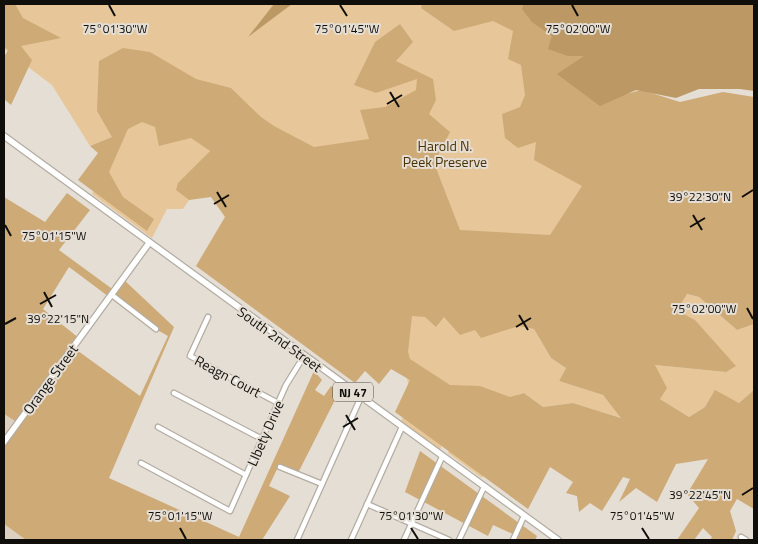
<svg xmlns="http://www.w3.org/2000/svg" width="758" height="544" font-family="'Titillium Web',sans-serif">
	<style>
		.built { fill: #dcd0c0 }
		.green { fill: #e7c799 }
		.forest { fill: #ceaa76; fill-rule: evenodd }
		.water { fill: #bb9864 }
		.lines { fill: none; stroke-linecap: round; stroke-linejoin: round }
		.minor-casing { stroke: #b3aca2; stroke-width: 7 }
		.major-casing { stroke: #b3aca2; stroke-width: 8 }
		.minor { stroke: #fff; stroke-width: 4.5 }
		.major { stroke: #fff; stroke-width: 5.5 }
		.ticks { fill: none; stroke: #100e0b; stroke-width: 2 }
		.labels { text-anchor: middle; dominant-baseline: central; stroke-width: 4; stroke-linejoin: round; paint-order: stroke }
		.shield { fill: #e5ded4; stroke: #504c47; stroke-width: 1 }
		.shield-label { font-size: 12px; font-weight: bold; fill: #100e0b }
		.park-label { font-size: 14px; fill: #4b3206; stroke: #e5ded4 }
		.street-label { font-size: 14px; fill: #100e0b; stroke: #e5ded4 }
		.ticks-label { font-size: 12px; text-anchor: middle; fill: #100e0b; stroke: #e5ded4; stroke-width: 4; stroke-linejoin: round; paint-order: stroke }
	</style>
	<rect width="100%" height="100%" fill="#e5ded4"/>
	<g class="built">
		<path d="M4,414L18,423L4,442Z"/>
		<path d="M4,524L26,540H4Z"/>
	</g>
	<g class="green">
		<path d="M4,4H549L622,93H631L643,88L506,322L534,329L551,358L566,368L559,381L603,395L622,418L573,403L543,407L524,393L519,394L482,478L448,453L477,386H469L438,454L399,426L412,396L400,356L265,123L201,144L210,151L182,180L177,190L189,200L183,209H167L152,238L92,194L163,60L112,137L90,146L52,85L4,49Z"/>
		<path d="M686,294L699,297L737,330L754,324V390L739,403L705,407L689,417L660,399L655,365L726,372L695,320L677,310Z"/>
	</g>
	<g class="forest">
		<path d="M4,4H15L23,18L61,38L21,46L32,60L11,105L4,99V57L8,50L4,47Z"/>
		<path d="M422,4H531L585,55L611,98L642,90L680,102L723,92L754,97V324L737,330L699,297L687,294L677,310L695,320L736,366L726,372L655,365L667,388L660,399L689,417L705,407L715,390L739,403L754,390V509L737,499L730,511L736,531L732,540H710L712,537L703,528L694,540H677L699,508L687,494L708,459L676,464L657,502L636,488L619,502L630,479L623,477L602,511L590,503L579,512L577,496L566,493L573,482L550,467L528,509L395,412L410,380L391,369L379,384L365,371L355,383L196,266L225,217L211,197L189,200L176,190L178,183L210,151L191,138L159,146L155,127L142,122L128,129L109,172L123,197L154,219L147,231L78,180L98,153L90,146L112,137L97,111L99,61L123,48L150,52L196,79L231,88L261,117L274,126L314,147L369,139L360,110L385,107L416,90L417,79L376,93L354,85L375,42L400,24L413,42L396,61L433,79L436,100L429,114L450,132L434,163L460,230L550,235L582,186L534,160L536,142L518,148L505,138L502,114L520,107L525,95L521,65L508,59L513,31L493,21L454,31L421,8ZM412,316L425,317L436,327L444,317L460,335L475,330L481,338L519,326L534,329L551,358L566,368L559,381L603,395L621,418L573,403L543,407L524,393L510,397L480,386L450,385L410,359L408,352Z"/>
		<path d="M67,193L90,210L59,250L115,291L123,279L174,327L109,478L239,537L314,371L322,380L315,390L324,396L331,386L339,392L298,473L279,465L269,486L290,496L262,540H26L4,524V442L18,423L4,414V197L45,222ZM69,267L140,320L168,336L140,396L74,348L80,339L43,309Z"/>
		<path d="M420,451L537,536L535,540H513L515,535L493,525L488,536L405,492Z"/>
	</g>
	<g class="water">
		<path d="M274,4H292L248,37Z"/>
		<path d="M524,4H754V91L740,89H699L676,98L636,90L600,106L557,74L584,56H568L548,49L552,36L532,22L522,9Z"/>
	</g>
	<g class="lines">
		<defs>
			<g id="minor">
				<path d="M112,295L156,329"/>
				<path d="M208,317L190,356L278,403"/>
				<path d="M174,393L262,439"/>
				<path d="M158,427L246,475"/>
				<path d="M141,463L230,511L286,385L304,356"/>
				<path d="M280,467L322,484"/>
				<path d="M367,504L449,540"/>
				<path d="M741,537L746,540"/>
				<path d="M297,540L361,397"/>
				<path d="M351,540L402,427"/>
				<path d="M404,540L442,457"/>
				<path d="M459,540L484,487"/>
				<path d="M513,540L524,516"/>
			</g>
			<g id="major">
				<path d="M4,136L558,540"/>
				<path d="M4,442L149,243"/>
			</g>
		</defs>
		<use href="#minor" class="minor-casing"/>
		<use href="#major" class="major-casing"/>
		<use href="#minor" class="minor"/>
		<use href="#major" class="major"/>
	</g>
	<path class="ticks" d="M109,5L115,16M340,5L347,16M572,5L578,16M390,92L399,107M387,104L402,95M217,192L226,207M742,197L753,190M214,204L229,195M693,215L702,230M5,225L11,236M690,227L705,218M44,292L52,307M40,304L56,295M747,308L753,319M519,315L528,330M5,324L16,318M516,327L531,318M346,415L355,430M343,427L358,418M742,495L753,488M180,528L186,539M411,528L418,539M642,528L649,539"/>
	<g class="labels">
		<rect class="shield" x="333" y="382.5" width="40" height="19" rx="4"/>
		<g class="shield-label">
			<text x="353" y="392">NJ 47</text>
		</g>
		<g class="park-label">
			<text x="445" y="145">Harold N.<tspan x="445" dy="16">Peek Preserve</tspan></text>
		</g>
		<g class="street-label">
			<text transform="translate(280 339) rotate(36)">South 2nd Street</text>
			<text transform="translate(228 376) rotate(28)">Reagn Court</text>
			<text transform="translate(50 379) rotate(-54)">Orange Street</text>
			<text transform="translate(265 433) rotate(-66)">LIbety Drive</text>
		</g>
	</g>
	<g class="ticks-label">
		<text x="115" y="33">75°01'30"W</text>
		<text x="347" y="33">75°01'45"W</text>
		<text x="578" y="33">75°02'00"W</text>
		<text x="700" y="201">39°22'30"N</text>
		<text x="54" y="240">75°01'15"W</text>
		<text x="704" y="313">75°02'00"W</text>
		<text x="58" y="323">39°22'15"N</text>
		<text x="700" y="499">39°22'45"N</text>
		<text x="180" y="520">75°01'15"W</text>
		<text x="411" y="520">75°01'30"W</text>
		<text x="642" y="520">75°01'45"W</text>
	</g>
	<rect width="758" height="544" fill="none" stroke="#100e0b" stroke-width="10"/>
</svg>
